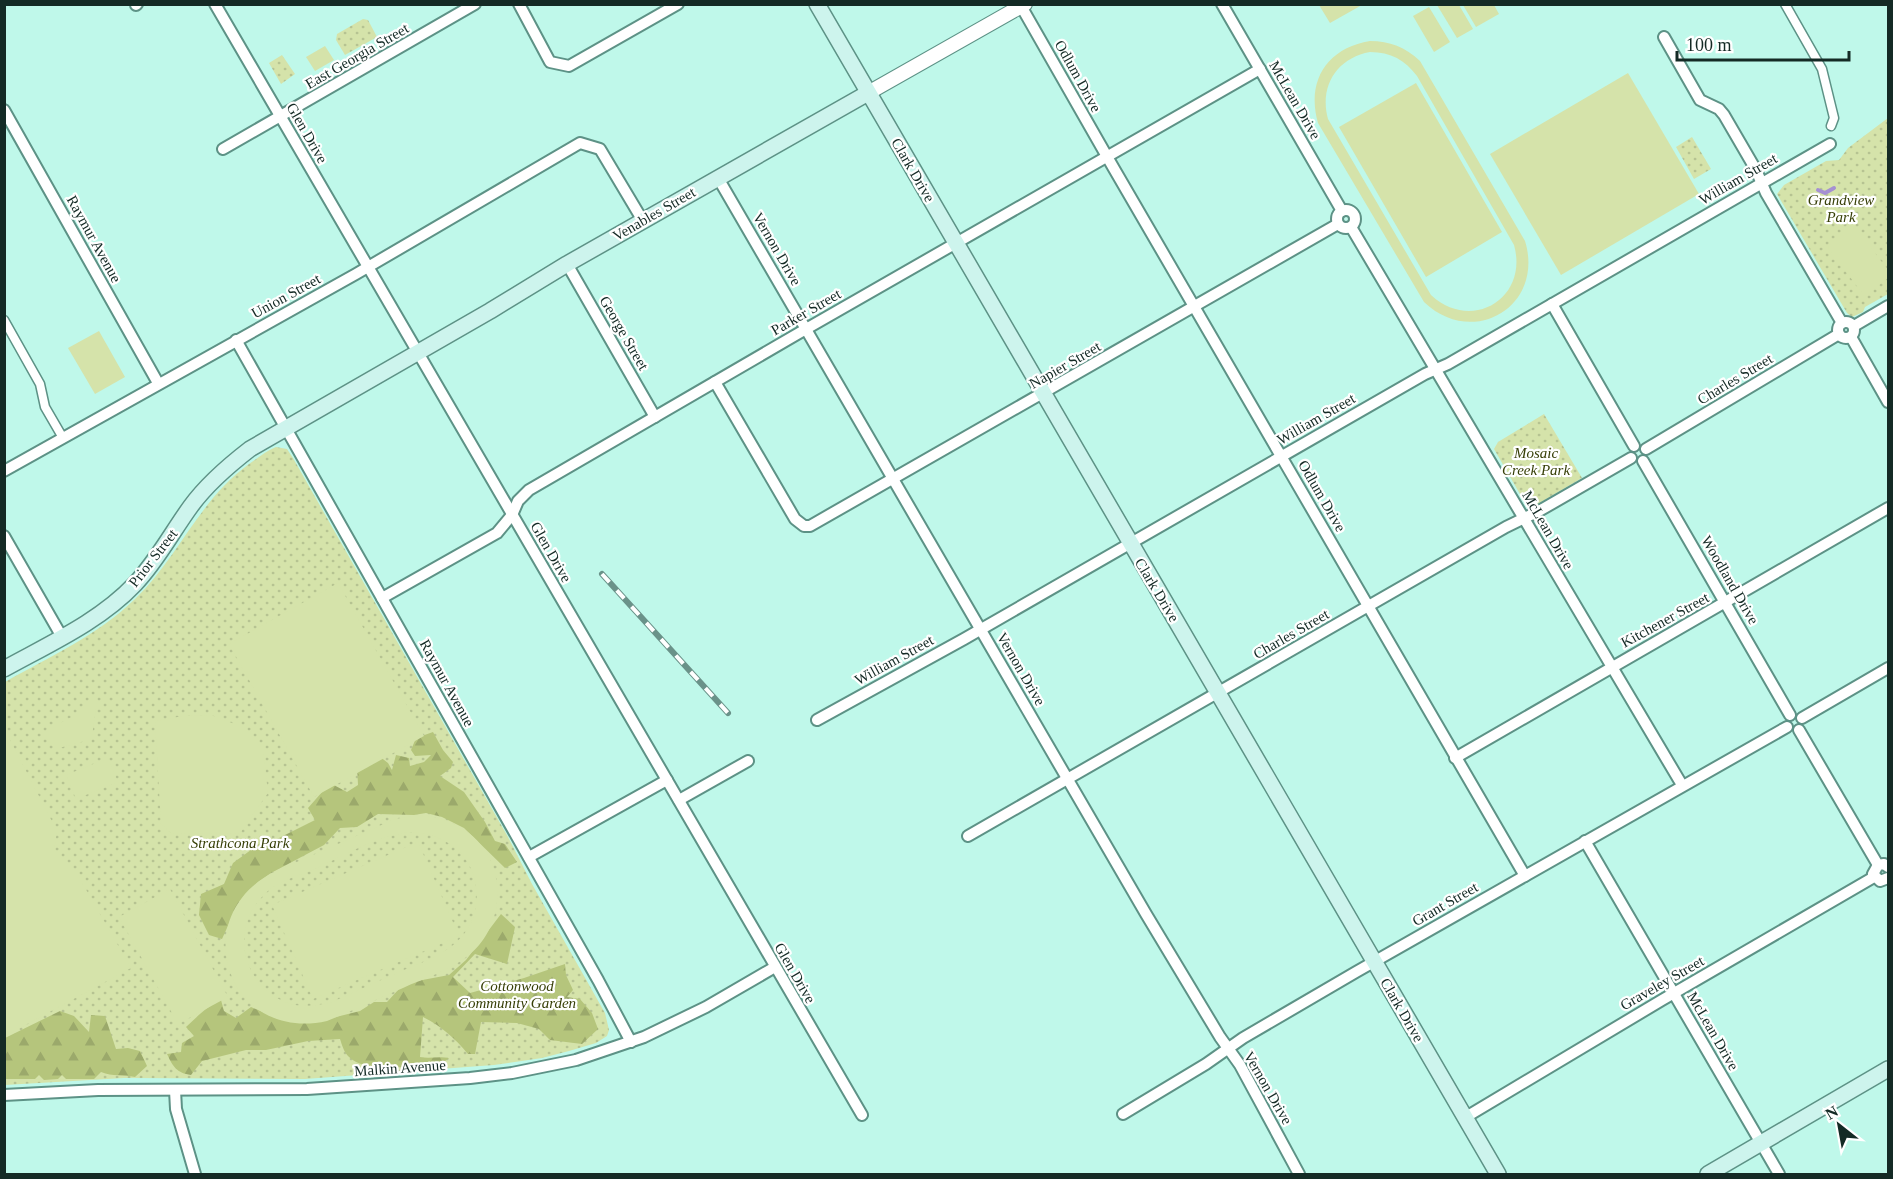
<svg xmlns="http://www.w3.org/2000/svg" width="1893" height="1179" font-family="'Times New Roman',serif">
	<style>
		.green { fill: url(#green-dots) }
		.forest { fill: url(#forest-firs) }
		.pitch { fill: #d5e3aa; fill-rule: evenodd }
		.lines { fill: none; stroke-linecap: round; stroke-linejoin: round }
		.stream { stroke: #a590d2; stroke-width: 4 }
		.pedestrian-casing { stroke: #5d9286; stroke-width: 11 }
		.minor-casing { stroke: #5d9286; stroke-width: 14 }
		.tertiary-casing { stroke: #5d9286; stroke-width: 16 }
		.secondary-casing { stroke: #5d9286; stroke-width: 18 }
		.pedestrian { stroke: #fff; stroke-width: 8 }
		.minor { stroke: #fff; stroke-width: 10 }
		.tertiary { stroke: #fff; stroke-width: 14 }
		.secondary { stroke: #cdf4ed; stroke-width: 15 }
		.rail-casing { stroke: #6a9289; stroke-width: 6 }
		.rail { stroke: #fff; stroke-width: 4; stroke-dasharray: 11; stroke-linecap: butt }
		.labels { text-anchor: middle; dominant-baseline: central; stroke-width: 4.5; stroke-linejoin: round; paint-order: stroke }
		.street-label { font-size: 15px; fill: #142a25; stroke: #fff }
		.park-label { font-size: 15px; font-style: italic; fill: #373f07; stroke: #fff }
	</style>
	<defs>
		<pattern id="green-dots" width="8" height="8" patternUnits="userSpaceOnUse" patternTransform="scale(1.5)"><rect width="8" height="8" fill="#d5e3aa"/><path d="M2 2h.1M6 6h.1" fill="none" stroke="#b6c392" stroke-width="1.8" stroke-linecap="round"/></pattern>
		<pattern id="forest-firs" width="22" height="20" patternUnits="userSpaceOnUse" patternTransform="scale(1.5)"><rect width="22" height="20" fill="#b5c57c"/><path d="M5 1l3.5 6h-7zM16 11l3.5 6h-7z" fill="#9ba96b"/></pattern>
	</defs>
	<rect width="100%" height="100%" fill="#bff8ea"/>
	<g class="green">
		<path d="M363,19L368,20L377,37L345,55L336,40L337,34Z"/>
		<path d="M282,55L295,74L281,84L269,63Z"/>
		<path d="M1888,118V294L1865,307L1863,312L1852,317L1847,313L1777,194L1784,185L1826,161L1839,160L1848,148Z"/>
		<path d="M1692,137L1711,169L1694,179L1676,147Z"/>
		<path d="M1544,414L1582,478L1536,505L1530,506L1524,501L1494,449L1498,442Z"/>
		<path d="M276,447L287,449L293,458L508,837L532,884L605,1013L609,1030L607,1036L596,1043L569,1051L542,1058L494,1065L305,1079L124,1078L5,1085V682C49,657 98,635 135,599C179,557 198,501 249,464C258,458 266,451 276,447Z"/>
	</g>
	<g class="forest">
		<path d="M433,732L443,750L453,762L451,768L440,776L464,792L485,822L495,841L505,844L517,862L505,868L464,828L442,817L426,813L414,815L378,814L357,827L340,828L324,845L271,873L257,883L231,919L222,939L209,935L199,915L201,894L224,884L233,863L263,841L277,839L315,820L308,808L330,783L347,792L358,785L357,765L379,756L388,763L392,770L396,755L409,758L410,766L424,762L431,755L415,756L411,750L416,738Z"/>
		<path d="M501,914L515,927L507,964L475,954L453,977L470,993L524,978L565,964L566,975L573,990L567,997L580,999L592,1013L598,1029L582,1044L550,1040L539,1029L517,1023L481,1022L475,1054H468C455,1038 441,1026 423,1017L420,1057C430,1059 439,1056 449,1058L440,1065C414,1064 367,1076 348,1056C344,1052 342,1045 340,1039L308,1041L266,1050H246L202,1061L191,1075C177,1073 173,1067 167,1054L181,1052L182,1043L194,1036L186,1027C197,1017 207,1006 221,1000L224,1011L236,1018L251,1007L265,1013L320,1021L360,1011L374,1002H387L399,989L417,981L449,975L466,960Z"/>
		<path d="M60,1011L74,1016L89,1032L91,1015L105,1016L116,1049L128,1048L140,1051L147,1066L135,1077C123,1074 113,1077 101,1072L94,1079H66L62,1075L58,1079L44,1080L39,1075L35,1079H5V1038Z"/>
	</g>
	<g class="pitch">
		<path d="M1319,5H1362L1330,23Z"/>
		<path d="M1437,5H1459L1473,29L1457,38Z"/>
		<path d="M1463,5H1494L1499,14L1476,27Z"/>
		<path d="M1429,7L1450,42L1434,52L1413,16Z"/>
		<path d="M1370,41C1390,41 1405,47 1420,61L1525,241C1545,306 1473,349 1424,302L1318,123C1306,81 1327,48 1370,41ZM1370,52C1391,52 1405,60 1417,76L1514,245C1529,298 1472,333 1431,295L1328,119C1319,86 1337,58 1370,52Z"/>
		<path d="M325,46L334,60L315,71L306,57Z"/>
		<path d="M1628,73L1699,194L1561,275L1490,154Z"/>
		<path d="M1416,83L1502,232L1426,277L1339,127Z"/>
		<path d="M1849,227L1856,228L1888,270V278L1866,295L1862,293L1828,248L1829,243Z"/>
		<path d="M99,331L125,377L95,394L68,348Z"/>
		<path d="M338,583L424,736L314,797L229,644Z"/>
		<path d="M93,699L97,702L92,736L85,741L59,748L44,737L46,730L72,717Z"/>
		<path d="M211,715L240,726L263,749L268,793L240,833L172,834L161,824L155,721L183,716Z"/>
		<path d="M5,730L57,831L54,851L80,879L131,968L5,1036Z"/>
		<path d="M108,758L118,782L76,799L66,775Z"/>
		<path d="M419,815C449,817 476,831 490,859C505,892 497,932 469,955C450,971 424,978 403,988C377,999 352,1011 327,1021C228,1043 185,917 274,872L395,819ZM414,832C439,835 462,846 472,871C477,883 478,898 475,912C465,948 431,959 399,972C377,982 354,992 332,1002C320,1005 308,1007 295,1005C252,996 230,945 254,907C258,901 263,895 269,890C282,880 300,875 315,869C346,855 379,834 414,832Z"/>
		<path d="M418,842L459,936L313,999L272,905Z"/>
		<path d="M170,889L228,997L178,1024L119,917Z"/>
	</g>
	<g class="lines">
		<path class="stream" d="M1818,190L1825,193L1834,188"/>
		<defs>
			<g id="pedestrian">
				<path d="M1785,4L1822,69L1834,118L1831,126"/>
				<path d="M4,320L40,384L45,407L63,438"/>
			</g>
			<g id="minor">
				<path d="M215,4L862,1115"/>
				<path d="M519,4L550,62L569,66L678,4"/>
				<path d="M1222,4L1342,211"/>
				<path d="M136,5L137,4"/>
				<path d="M1021,6L1113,167L1525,876"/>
				<path d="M1664,37L1700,100L1719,109L1724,115L1756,170L1766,193L1842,323"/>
				<path d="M4,110L158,383"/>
				<path d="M223,149L475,4"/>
				<path d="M718,178L1146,914L1220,1037L1240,1065L1299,1174"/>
				<circle cx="1346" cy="219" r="9"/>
				<path d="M1351,227L1682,785"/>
				<path d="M567,264L655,417"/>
				<path d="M1552,304L1634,446"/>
				<circle cx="1846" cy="330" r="8"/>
				<path d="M1854,326L1888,306"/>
				<path d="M1851,337L1888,402"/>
				<path d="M236,340L598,980L631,1042"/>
				<path d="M715,382L795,519L804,526H810L1338,224"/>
				<path d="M1646,449L1839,334"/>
				<path d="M1643,461L1790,715"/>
				<path d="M4,471L356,274L580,143L600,149L643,221"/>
				<path d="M4,536L62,637"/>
				<path d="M382,598L497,533L512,515L518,501L529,490L806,329L1260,69"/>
				<path d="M1802,718L1888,668"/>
				<path d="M817,720L964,639L1425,374L1448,364L1830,144"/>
				<path d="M1799,730L1878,865"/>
				<path d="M1455,758L1888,508"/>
				<path d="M679,800L748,761"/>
				<path d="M968,836L1506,527L1539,511L1631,458"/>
				<path d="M1585,841L1779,1174"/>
				<path d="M529,857L667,780"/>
				<path d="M1888,867L1884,864L1878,865L1873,874L1880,881L1888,878"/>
				<path d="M175,1090L176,1109L195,1174"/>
				<path d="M4,1095L98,1090L307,1089L470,1078L512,1073L576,1060L644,1037L706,1007L775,967"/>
				<path d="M1123,1114L1206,1064L1243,1038L1356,972L1787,727"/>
				<path d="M1466,1117L1662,1000L1874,877"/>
			</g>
			<path id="tertiary" d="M868,93L1025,4"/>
			<g id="secondary">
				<path d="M817,4L1498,1174"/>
				<path d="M4,669C49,644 99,622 135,584C157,561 172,532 191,506C207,484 228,466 250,449L490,311L567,264L868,93"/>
				<path d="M1708,1174L1888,1069"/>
			</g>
		</defs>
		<use href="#pedestrian" class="pedestrian-casing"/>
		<use href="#minor" class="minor-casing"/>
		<use href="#tertiary" class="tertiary-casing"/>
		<use href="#secondary" class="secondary-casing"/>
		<use href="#pedestrian" class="pedestrian"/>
		<use href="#minor" class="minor"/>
		<use href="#tertiary" class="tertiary"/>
		<use href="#secondary" class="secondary"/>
		<defs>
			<path id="rail" d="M602,574L728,713"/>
		</defs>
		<use href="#rail" class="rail-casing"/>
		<use href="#rail" class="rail"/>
	</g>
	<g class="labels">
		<g class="street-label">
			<text transform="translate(357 56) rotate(-30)">East Georgia Street</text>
			<text transform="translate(1078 76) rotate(61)">Odlum Drive</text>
			<text transform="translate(1295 100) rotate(60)">McLean Drive</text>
			<text transform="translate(307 133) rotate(60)">Glen Drive</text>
			<text transform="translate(913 170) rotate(60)">Clark Drive</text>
			<text transform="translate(1738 179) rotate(-30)">William Street</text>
			<text transform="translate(654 214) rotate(-30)">Venables Street</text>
			<text transform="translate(94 239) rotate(61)">Raymur Avenue</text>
			<text transform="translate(777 249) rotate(60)">Vernon Drive</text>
			<text transform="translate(286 296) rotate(-29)">Union Street</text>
			<text transform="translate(806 312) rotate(-30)">Parker Street</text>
			<text transform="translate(624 333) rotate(60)">George Street</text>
			<text transform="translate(1065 365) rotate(-30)">Napier Street</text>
			<text transform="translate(1735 379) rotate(-31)">Charles Street</text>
			<text transform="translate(1316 419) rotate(-30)">William Street</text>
			<text transform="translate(1322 496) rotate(60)">Odlum Drive</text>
			<text transform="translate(1548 530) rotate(60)">McLean Drive</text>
			<text transform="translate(551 552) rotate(60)">Glen Drive</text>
			<text transform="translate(153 558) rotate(-52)">Prior Street</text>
			<text transform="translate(1730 580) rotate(60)">Woodland Drive</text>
			<text transform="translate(1157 590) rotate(59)">Clark Drive</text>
			<text transform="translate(1665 620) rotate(-29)">Kitchener Street</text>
			<text transform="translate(1291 634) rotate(-30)">Charles Street</text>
			<text transform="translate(894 660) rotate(-29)">William Street</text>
			<text transform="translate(1021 669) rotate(60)">Vernon Drive</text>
			<text transform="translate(447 683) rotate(61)">Raymur Avenue</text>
			<text transform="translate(1445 904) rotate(-30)">Grant Street</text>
			<text transform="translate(795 973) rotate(60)">Glen Drive</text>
			<text transform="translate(1662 983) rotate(-30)">Graveley Street</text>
			<text transform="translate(1402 1010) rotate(60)">Clark Drive</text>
			<text transform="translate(1713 1031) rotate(60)">McLean Drive</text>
			<text transform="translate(400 1068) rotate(-4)">Malkin Avenue</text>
			<text transform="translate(1268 1088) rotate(60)">Vernon Drive</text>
		</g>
		<g class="park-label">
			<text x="1841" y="200">Grandview<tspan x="1841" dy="17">Park</tspan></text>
			<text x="1536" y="453">Mosaic<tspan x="1536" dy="17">Creek Park</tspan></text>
			<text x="240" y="843">Strathcona Park</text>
			<text x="517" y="986">Cottonwood<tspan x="517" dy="17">Community Garden</tspan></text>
		</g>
	</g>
	<rect width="1893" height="1179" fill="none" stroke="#142a25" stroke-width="12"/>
	<g transform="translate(1839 1125) rotate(329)" stroke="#ffffff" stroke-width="4.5" paint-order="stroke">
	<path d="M0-4.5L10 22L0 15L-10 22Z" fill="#142a25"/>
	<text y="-9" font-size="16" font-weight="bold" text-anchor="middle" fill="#142a25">N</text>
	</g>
	<path d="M1677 51v9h172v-9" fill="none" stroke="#142a25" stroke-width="3"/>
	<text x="1686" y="51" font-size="18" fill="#142a25" stroke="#ffffff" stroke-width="4.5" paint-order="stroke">100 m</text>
</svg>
